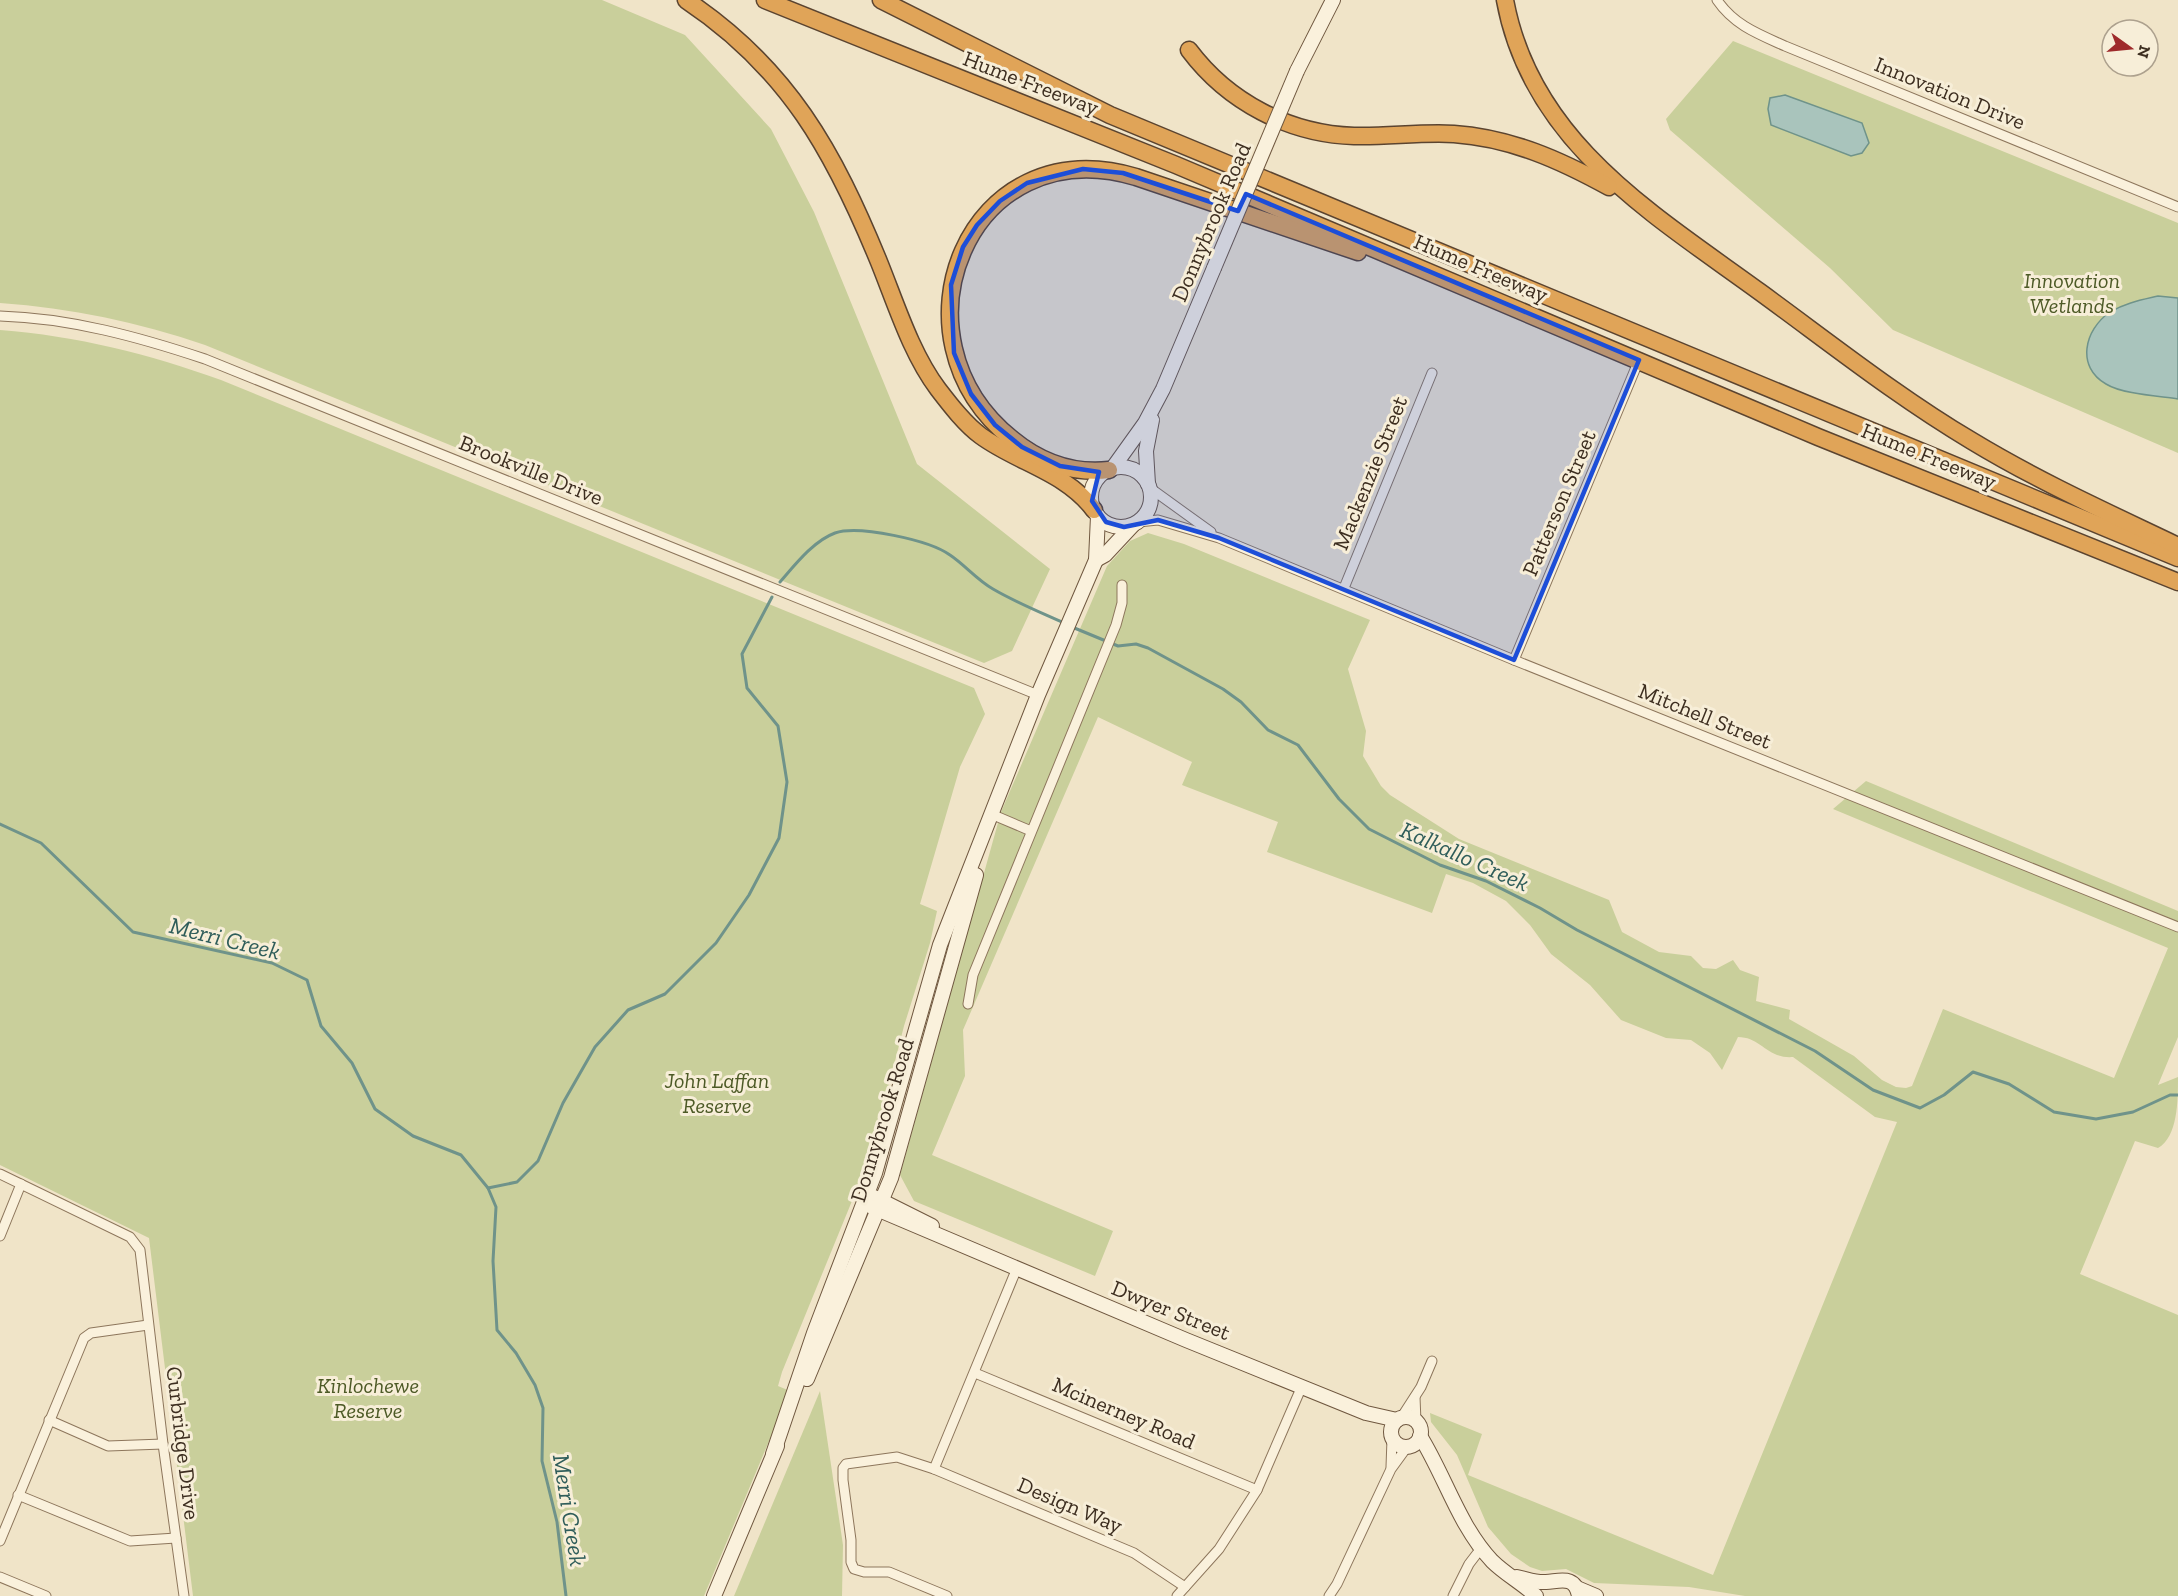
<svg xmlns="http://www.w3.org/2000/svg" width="2178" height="1596" font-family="'Zilla Slab',serif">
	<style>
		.green { fill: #c9cf9b }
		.water { fill: #a9c4bc; stroke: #6f938a; stroke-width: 1.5 }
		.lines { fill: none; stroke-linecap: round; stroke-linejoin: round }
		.stream { stroke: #6f938a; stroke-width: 3 }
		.street-casing { stroke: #8d765c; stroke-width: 11 }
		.secondary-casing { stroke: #6f573f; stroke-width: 16 }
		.highway-casing { stroke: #5b4430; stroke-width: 19 }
		.street { stroke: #faf1dc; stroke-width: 9 }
		.secondary { stroke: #faf1dc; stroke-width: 14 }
		.highway { stroke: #e0a458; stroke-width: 16 }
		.secondary-bridge-casing { stroke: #6f573f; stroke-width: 16; stroke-linecap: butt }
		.secondary-bridge { stroke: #faf1dc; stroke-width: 14 }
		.marked { fill: #1d4ed8; fill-opacity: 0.2; stroke: #1d4ed8; stroke-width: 4.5; stroke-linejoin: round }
		.labels { text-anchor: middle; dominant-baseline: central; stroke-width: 6; stroke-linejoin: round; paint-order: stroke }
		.street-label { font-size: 22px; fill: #3d2e20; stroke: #f7eed8 }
		.park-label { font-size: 22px; font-style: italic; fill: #4d5a26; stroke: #f7eed8 }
		.water-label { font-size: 24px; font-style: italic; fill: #2f5d5a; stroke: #f7eed8 }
	</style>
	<rect width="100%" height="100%" fill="#f0e4c8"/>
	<g class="green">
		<path d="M0,0H602L685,35L771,129L814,212L917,464L1050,569L1012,651L984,663L205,345C138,322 71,308 0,303Z"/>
		<path d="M1733,41L2178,223V453L1893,330L1830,268L1670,130L1666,119Z"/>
		<path d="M0,330C77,336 149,354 221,380L974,688L985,714L960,767L920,904L937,911L930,943L904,1026L877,1131L863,1174L782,1372L778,1386L790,1391L704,1596H193L149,1238L0,1165Z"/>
		<path d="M1148,533L1184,544L1370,620L1348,669L1366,731L1363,756L1381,786L1390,795L1459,839L1609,900L1622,932L1659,952L1691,956L1703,968L1716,969L1733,960L1740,970L1759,977L1756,1001L1790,1010L1789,1019L1854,1056L1882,1080L1896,1087L1906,1088L1912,1086L1943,1009L2114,1078L2168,948L1833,809L1866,781L2178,911V1037L2158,1085L2178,1077C2178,1100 2178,1137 2158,1148L2135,1141L2080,1274L2178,1315V1596H1745L1689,1587L1594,1583L1566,1569L1542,1571L1530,1567L1511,1554L1488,1527L1457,1455L1431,1422L1430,1413L1482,1434L1468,1475L1713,1575L1897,1122L1875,1117L1793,1057C1767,1059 1761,1037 1738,1037L1722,1070L1710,1053L1691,1040L1666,1038L1621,1020L1590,985L1551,954L1530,925L1506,901L1473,883L1446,874L1432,913L1267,852L1278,822L1182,785L1192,762L1098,717L963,1030L965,1076L932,1155L1113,1231L1095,1276L914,1201L900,1175L1001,812L1107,566L1130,541Z"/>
		<path d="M820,1391L843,1545L842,1596H734Z"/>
	</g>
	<g class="water">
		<path d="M1785,95L1862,123L1869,143L1862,153L1851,156L1771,125L1768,109L1770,98Z"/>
		<path d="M2158,296L2178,298V399C2158,396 2122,394 2106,384C2076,367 2084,330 2110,312C2125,303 2141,300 2158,296Z"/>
	</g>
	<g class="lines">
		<g class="stream">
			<path d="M780,582C794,566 813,541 835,533C859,525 929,540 950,555C965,565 977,580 993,589C1015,602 1040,612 1064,623"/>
			<path d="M1072,627L1118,646L1136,644L1148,648L1223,689L1241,702L1268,730L1298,745L1339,799L1369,829L1440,865L1486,881L1540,908L1577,930L1815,1051L1873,1090L1920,1108L1944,1095L1973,1072L2009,1084L2054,1112L2096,1119L2133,1112L2170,1095H2178"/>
			<path d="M0,824L41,843L133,932L272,963L307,980L321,1026L352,1063L375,1109L413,1136L461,1155L488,1188L496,1207L493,1261L497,1330L516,1353L535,1385L543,1408L542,1461L557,1522L566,1596"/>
			<path d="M488,1188L517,1182L538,1161L563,1103L595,1047L628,1010L665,994L716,943L749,895L779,838L787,782L778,726L747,688L742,654L772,597"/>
		</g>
		<defs>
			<g id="street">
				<path d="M1717,0C1734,25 1758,34 1785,46L2178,207"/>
				<path d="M0,316C70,318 139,337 205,359L1038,695"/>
				<path d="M1150,488L1211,532"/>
				<path d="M1138,522L1158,520L1219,538L1514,660L2178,927"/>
				<path d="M1344,588L1432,373"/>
				<path d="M1514,660L1639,360"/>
				<path d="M991,814L1031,831"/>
				<path d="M968,1004L973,975L1116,625L1122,603V585"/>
				<path d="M0,1174L130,1237L140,1250L163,1444L184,1596"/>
				<path d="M0,1236L21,1184"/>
				<path d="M975,1373L1257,1490"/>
				<path d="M1415,1397L1416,1422"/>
				<path d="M1401,1418L1421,1387L1432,1361"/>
				<path d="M49,1420L108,1446L163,1444"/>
				<path d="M1391,1467L1392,1439"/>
				<path d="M934,1469L1017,1268"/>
				<path d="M18,1495L130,1541L176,1538"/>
				<path d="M0,1541L84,1338L91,1333L148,1325"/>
				<path d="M0,1577L46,1596"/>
				<path d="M947,1596L889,1572H864L854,1569L851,1562V1540L843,1480V1468L846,1464L897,1457L934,1469L1134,1553L1185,1587"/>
				<path d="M1177,1596L1219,1549L1257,1490L1302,1386"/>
				<path d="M1329,1596L1337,1584L1391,1469L1407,1447"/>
				<path d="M1453,1596L1469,1564L1482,1547"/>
			</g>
			<g id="secondary">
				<path d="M1297,71L1333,0"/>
				<circle cx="1121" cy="497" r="30"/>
				<path d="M1112,469L1145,423L1163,389L1214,268"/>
				<path d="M1148,484L1146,451L1152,420"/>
				<path d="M1096,560L1105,555L1133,525"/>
				<path d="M874,1197L932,1226"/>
				<path d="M872,1207L1186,1340L1366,1413L1397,1420"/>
				<path d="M807,1379L891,1178L976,875"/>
				<circle cx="1406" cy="1432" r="15"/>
				<path d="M1420,1436C1445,1476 1459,1526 1492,1561C1505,1574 1522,1583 1536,1596"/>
				<path d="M773,1454L814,1333L875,1173L940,945L1038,695L1096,560L1098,516"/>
				<path d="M1517,1577C1527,1579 1536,1583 1546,1582C1561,1581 1575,1575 1579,1596"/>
				<path d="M1577,1588L1596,1596"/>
				<path d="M714,1596L777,1446"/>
			</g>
			<g id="highway">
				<path d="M686,0C788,68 834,152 879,262C896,304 911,353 938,389C951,406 965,424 981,436C1018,463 1066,472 1094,510"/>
				<path d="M765,0L1176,165L1818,437L2178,582"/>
				<path d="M881,0L1110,115L2178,558"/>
				<path d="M1505,0C1531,142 1653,214 1760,292C1830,343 1898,397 1972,441C2038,481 2109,513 2178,546"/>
				<path d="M1189,50C1228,102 1289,134 1354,136C1387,137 1421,132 1454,134C1511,138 1560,160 1609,187"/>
				<path d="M1109,470C1073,474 1040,462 1012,439C884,337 968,127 1136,177L1358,252"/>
			</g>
		</defs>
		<use href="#street" class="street-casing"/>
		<use href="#secondary" class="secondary-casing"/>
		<use href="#highway" class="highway-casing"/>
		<use href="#street" class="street"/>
		<use href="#secondary" class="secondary"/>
		<use href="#highway" class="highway"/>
		<defs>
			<path id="secondary-bridge" d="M1214,268L1297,71"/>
		</defs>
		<use href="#secondary-bridge" class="secondary-bridge-casing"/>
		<use href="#secondary-bridge" class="secondary-bridge"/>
	</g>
	<path class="marked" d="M1083,169L1123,173L1238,211L1246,194L1639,360L1514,660L1219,538L1158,520L1124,527L1106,522L1092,501L1099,472L1060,466L1022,447L995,425L971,394L954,353L951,285L963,247L977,225L1000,201L1027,183Z"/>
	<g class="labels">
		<g class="street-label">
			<text transform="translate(1031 83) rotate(21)">Hume Freeway</text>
			<text transform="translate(1950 93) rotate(22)">Innovation Drive</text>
			<text transform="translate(1211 222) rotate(-67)">Donnybrook Road</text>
			<text transform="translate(1481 268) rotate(23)">Hume Freeway</text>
			<text transform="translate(1929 456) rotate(22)">Hume Freeway</text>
			<text transform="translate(531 470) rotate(22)">Brookville Drive</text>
			<text transform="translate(1370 473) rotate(-68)">Mackenzie Street</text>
			<text transform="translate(1559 503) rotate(-67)">Patterson Street</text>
			<text transform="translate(1705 716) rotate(22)">Mitchell Street</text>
			<text transform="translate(882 1120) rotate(-73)">Donnybrook Road</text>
			<text transform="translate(1171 1310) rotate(22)">Dwyer Street</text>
			<text transform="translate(1124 1413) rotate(23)">Mcinerney Road</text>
			<text transform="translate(183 1443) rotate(83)">Curbridge Drive</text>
			<text transform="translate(1070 1505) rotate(23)">Design Way</text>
		</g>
		<g class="park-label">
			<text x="2072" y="280">Innovation<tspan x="2072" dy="25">Wetlands</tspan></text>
			<text x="717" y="1080">John Laffan<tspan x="717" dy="25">Reserve</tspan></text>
			<text x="368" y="1385">Kinlochewe<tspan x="368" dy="25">Reserve</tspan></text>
		</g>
		<g class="water-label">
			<text transform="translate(1465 856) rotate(24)">Kalkallo Creek</text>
			<text transform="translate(225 938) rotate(14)">Merri Creek</text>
			<text transform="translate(570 1510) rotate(81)">Merri Creek</text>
		</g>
	</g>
	<g transform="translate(2130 48) rotate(105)"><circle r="28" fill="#f7eed8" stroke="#ada18e" stroke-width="1.5"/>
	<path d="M0-4.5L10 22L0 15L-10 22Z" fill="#9e2a2b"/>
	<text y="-9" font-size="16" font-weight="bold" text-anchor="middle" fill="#3d2e20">N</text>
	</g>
</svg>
